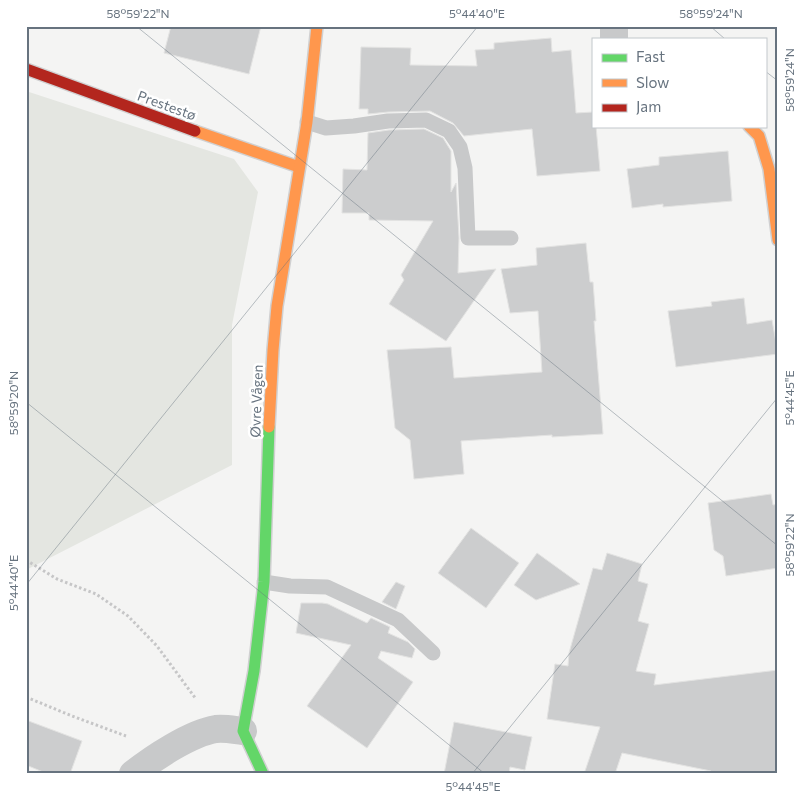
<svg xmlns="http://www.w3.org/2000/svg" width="804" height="800" font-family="Commissioner,sans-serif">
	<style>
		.green { fill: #e4e6e1 }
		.building { fill: #cccdce; stroke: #e3e3e2 }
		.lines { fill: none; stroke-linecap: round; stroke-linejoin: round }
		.fast-casing { stroke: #d0d0d1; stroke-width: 14 }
		.slow-casing { stroke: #d0d0d1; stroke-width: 14 }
		.jam-casing { stroke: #d0d0d1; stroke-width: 14 }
		.path { stroke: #c6c6c7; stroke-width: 3; stroke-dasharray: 2.5 2.5; stroke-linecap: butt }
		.lane { stroke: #c8c9ca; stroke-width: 15 }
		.street { stroke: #c8c9ca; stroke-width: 28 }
		.fast { stroke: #63d668; stroke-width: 11 }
		.slow { stroke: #ff974d; stroke-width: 11 }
		.jam { stroke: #b3261e; stroke-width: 11 }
		.ticks { fill: none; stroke: #67737f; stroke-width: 1; stroke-opacity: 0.45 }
		.labels { text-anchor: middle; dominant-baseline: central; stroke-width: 5; stroke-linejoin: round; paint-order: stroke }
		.street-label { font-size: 14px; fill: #67737f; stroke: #fff }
		.neatline { fill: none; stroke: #67737f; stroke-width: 2 }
		.ticks-label { font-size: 12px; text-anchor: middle; fill: #67737f }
	</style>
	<rect width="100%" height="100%" fill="#f4f4f3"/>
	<path class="green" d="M26,91L234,159L258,192L232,325V465L26,570Z"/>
	<g class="building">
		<path d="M171,26H261L249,74L164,53Z"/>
		<path d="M551,38L552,52L571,50L576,113L593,112V126H596L600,171L537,176L532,129L464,136L453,123L430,111L388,112L368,114V109H359L361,47L411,48L410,65L477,66L475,50L494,49V43Z"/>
		<path d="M424,129L443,138L451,151V192L456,183L459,238L458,273L496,269L446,341L389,304L404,280L401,275L433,221L369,220V213H342L343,169L367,170L368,133L389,130Z"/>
		<path d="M728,151L732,201L663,207V204L632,208L627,169L659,165V157Z"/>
		<path d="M586,243L590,282H593L596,321H594L603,434L552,437V435L461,441L464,474L414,479L410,440L395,428L387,350L451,347L454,378L542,372L538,311L510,313L501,269L537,265L536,248Z"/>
		<path d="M744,298L747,324L772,320L778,354L676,367L668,311L712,306L711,302Z"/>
		<path d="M771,494L773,505L778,504V568L726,576L723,556L714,550L708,503Z"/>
		<path d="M471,528L519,563L486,608L438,573Z"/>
		<path d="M537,553L580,584L536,600L514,585Z"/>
		<path d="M607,553L642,564L638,581L648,584L638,621L649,624L636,671L656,674L654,685L778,670V774H711V771L622,753L615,774H584L600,727L547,719L555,664L568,666L569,653L593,568L602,570Z"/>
		<path d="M396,582L405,586L396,609L382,602Z"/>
		<path d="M301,603H322L328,604L367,623L371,618L390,627L388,633L408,642L415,649L412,658L381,651L378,658L413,682L367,748L307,706L351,645L296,633Z"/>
		<path d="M26,720L82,741L70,774H48L26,765Z"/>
		<path d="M454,722L532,737L525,770L510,767L509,774H444Z"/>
	</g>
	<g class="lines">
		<defs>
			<path id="fast" d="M263,774L243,731L254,671L264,582L269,427"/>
			<g id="slow">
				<path d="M749,126L759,136L769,169L778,240"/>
				<path d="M195,131L299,167"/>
				<path d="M269,427L273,350L277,306L307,122L317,26"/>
			</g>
			<path id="jam" d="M26,69L195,131"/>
		</defs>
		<use href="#fast" class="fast-casing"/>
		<use href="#slow" class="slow-casing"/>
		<use href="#jam" class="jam-casing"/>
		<g class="path">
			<path d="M26,560L57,579L96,594L128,616L157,646L196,699"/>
			<path d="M26,697L72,716L126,736"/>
		</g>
		<g class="lane">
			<path d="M307,122L326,128L354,126L388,121L426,120L449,131L460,147L465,168L468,238H511"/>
			<path d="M264,582L290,586L327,587L398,620L433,653"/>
		</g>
		<g class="street">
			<path d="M614,26V39"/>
			<path d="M133,774C153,758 191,733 216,729C225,728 234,730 243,731"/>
		</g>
		<use href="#fast" class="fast"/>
		<use href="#slow" class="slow"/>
		<use href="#jam" class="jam"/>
	</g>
	<path class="ticks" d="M136,26L778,546M710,26L725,39M765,71L778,81M26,402L485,774M26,585L478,26M472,774L778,397"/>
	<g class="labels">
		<g class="street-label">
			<text transform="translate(167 105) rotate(20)">Prestestø</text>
			<text transform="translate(256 401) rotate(-88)">Øvre Vågen</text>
		</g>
	</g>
	<rect width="804" height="800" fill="none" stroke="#ffffff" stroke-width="55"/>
	<rect x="592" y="38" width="175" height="90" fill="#ffffff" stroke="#c2c7cc"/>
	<rect x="602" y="54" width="25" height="8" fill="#63d668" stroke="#c2c7cc"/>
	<text x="636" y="62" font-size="15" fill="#67737f">Fast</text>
	<rect x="602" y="79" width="25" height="8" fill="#ff974d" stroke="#c2c7cc"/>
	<text x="636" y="88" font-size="15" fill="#67737f">Slow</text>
	<rect x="602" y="104" width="25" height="8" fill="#b3261e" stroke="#c2c7cc"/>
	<text x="636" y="112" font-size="15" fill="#67737f">Jam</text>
	<rect x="28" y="28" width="748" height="744" class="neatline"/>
	<g class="ticks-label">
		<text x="138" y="18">58°59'22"N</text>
		<text x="477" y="18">5°44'40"E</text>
		<text x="711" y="18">58°59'24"N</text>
		<text transform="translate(790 80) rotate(-90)" y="4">58°59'24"N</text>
		<text transform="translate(790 398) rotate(-90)" y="4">5°44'45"E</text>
		<text transform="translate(14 403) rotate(-90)" y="4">58°59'20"N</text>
		<text transform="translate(790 545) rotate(-90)" y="4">58°59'22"N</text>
		<text transform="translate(14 583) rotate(-90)" y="4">5°44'40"E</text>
		<text x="473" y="791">5°44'45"E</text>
	</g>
</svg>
